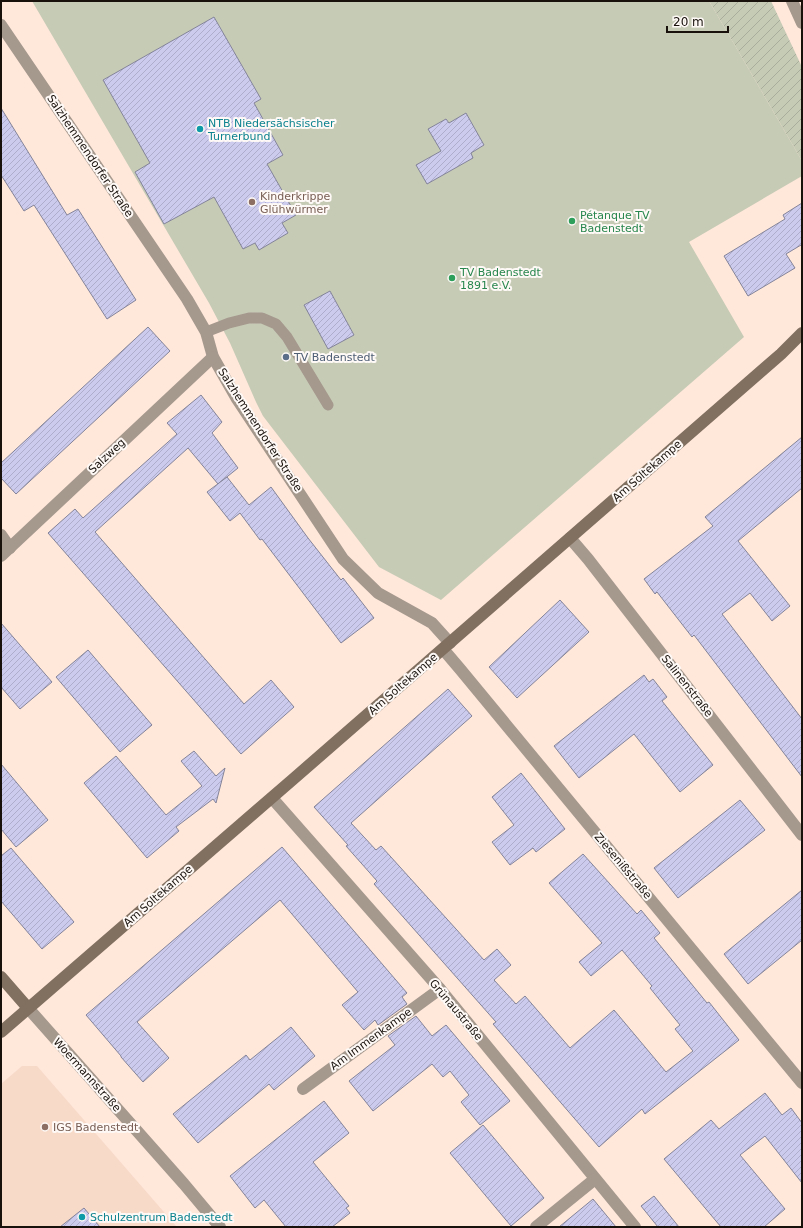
<svg xmlns="http://www.w3.org/2000/svg" width="803" height="1228" font-family="'DejaVu Sans',sans-serif">
	<style>
		.built { fill: #f8dac9 }
		.garden { fill: url(#garden-furrows) }
		.pitch { fill: #c6cbb6 }
		.building { fill: url(#building-hatch); stroke: #848499 }
		.lines { fill: none; stroke-linecap: round; stroke-linejoin: round }
		.lane { stroke: #a5988d; stroke-width: 11 }
		.street { stroke: #a5988d; stroke-width: 12 }
		.secondary { stroke: #817060; stroke-width: 12 }
		.culture-dot { fill: #0f9aa8; stroke: #fef9f6; stroke-width: 1.5 }
		.education-dot { fill: #8d6e63; stroke: #fef9f6; stroke-width: 1.5 }
		.leisure-dot { fill: #2e9e5b; stroke: #fef9f6; stroke-width: 1.5 }
		.service-dot { fill: #5c6f8a; stroke: #fef9f6; stroke-width: 1.5 }
		.labels { text-anchor: middle; dominant-baseline: central; stroke-width: 4; stroke-linejoin: round; paint-order: stroke }
		.culture-label { font-size: 11px; fill: #0d838f; stroke: #fef9f6; text-anchor: start }
		.street-label { font-size: 11px; fill: #17100b; stroke: #fef9f6 }
		.education-label { font-size: 11px; fill: #785e54; stroke: #fef9f6; text-anchor: start }
		.leisure-label { font-size: 11px; fill: #27864d; stroke: #fef9f6; text-anchor: start }
		.service-label { font-size: 11px; fill: #4e5e75; stroke: #fef9f6; text-anchor: start }
	</style>
	<defs>
		<pattern id="garden-furrows" width="10" height="10" patternUnits="userSpaceOnUse"><rect width="10" height="10" fill="#c6cbb6"/><path d="M-1 1l2-2M0 10L10 0M9 11l2-2" fill="none" stroke="#a9ad9b"/></pattern>
		<pattern id="building-hatch" width="6" height="6" patternUnits="userSpaceOnUse"><rect width="6" height="6" fill="#cccbee"/><path d="M-1 1l2-2M0 6l6-6M5 7l2-2" fill="none" stroke="#aeadcb"/></pattern>
	</defs>
	<rect width="100%" height="100%" fill="#ffe7da"/>
	<path class="built" d="M22,1066H37L177,1227H1V1084Z"/>
	<path class="garden" d="M709,1H771L802,67V161Z"/>
	<path class="pitch" d="M32,1H709L802,161V176L689,242L744,337L441,600L379,567L263,416L256,402L230,343L209,303Z"/>
	<g class="building">
		<path d="M214,17L261,99L254,103L283,155L267,164L296,215L282,223L288,233L259,250L255,243L243,249L214,197L164,224L135,172L150,163L103,80Z"/>
		<path d="M1,108L67,215L78,209L136,300L107,319L34,205L24,211L1,175Z"/>
		<path d="M466,113L484,145L471,153L473,158L427,184L416,165L441,151L428,129L446,119L449,123Z"/>
		<path d="M802,203V247L801,245L786,254L795,268L748,296L724,256L785,219L783,215Z"/>
		<path d="M330,291L354,335L328,349L304,305Z"/>
		<path d="M148,327L170,351L16,494L1,478V463Z"/>
		<path d="M201,395L222,422L212,433L238,468L218,484L188,448L95,532L244,704L271,680L294,707L241,754L48,533L75,509L83,518L177,434L167,423Z"/>
		<path d="M802,437V488L738,541L790,606L772,621L750,593L722,614L802,719V777L694,635L692,637L657,592L655,594L644,579L713,526L705,517Z"/>
		<path d="M227,477L249,505L271,487L308,538L341,580L343,578L374,618L341,643L262,539L260,540L240,513L230,521L207,492Z"/>
		<path d="M560,600L589,632L517,698L489,667Z"/>
		<path d="M1,623L52,682L20,709L1,687Z"/>
		<path d="M88,650L152,725L120,752L56,677Z"/>
		<path d="M644,675L649,682L653,679L667,697L662,701L713,765L680,792L634,734L579,778L554,746Z"/>
		<path d="M448,689L472,716L351,823L376,850L381,846L484,960L497,949L511,965L494,980L516,1004L525,996L570,1048L614,1010L666,1072L693,1051L675,1029L680,1025L650,988L652,986L622,950L591,976L579,962L602,943L549,883L583,854L637,914L641,910L660,933L654,938L707,1003L709,1002L739,1040L645,1114L642,1109L599,1147L493,1024L496,1022L374,884L377,881L346,846L348,845L314,807Z"/>
		<path d="M194,751L216,776L225,768L216,803L213,799L176,827L179,831L147,858L84,783L116,756L166,815L202,786L181,761Z"/>
		<path d="M1,764L48,820L16,847L1,829Z"/>
		<path d="M521,773L565,829L536,852L533,848L510,865L492,842L514,825L492,797Z"/>
		<path d="M740,800L765,830L678,898L654,868Z"/>
		<path d="M282,847L407,993L402,997L407,1004L378,1025L375,1020L364,1030L342,1005L358,992L280,900L137,1022L169,1058L143,1082L121,1057V1056L86,1015Z"/>
		<path d="M11,848L74,922L42,949L1,901V856Z"/>
		<path d="M802,890V940L748,984L724,954Z"/>
		<path d="M416,1016L432,1036L446,1025L510,1101L480,1125L461,1102L469,1095L450,1071L443,1077L432,1064L373,1111L349,1081L395,1045L388,1036Z"/>
		<path d="M291,1027L315,1056L274,1090L269,1084L198,1143L173,1114L246,1055L250,1060Z"/>
		<path d="M765,1093L782,1115L791,1108L802,1123V1183L765,1136L740,1155L785,1209L764,1227H721L664,1159L711,1120L719,1129Z"/>
		<path d="M324,1101L349,1133L313,1162L349,1206L346,1208L350,1213L332,1227H286L264,1200L255,1208L230,1176Z"/>
		<path d="M483,1125L544,1198L511,1226L450,1153Z"/>
		<path d="M654,1196L679,1227H658L641,1206Z"/>
		<path d="M593,1199L616,1227H559Z"/>
		<path d="M84,1208L100,1227H60Z"/>
	</g>
	<g class="lines">
		<path class="lane" d="M206,332L229,323L249,318H262L276,324L287,337L328,405"/>
		<g class="street">
			<path d="M792,1L802,23"/>
			<path d="M1,25L187,299L206,332L213,357L237,399L343,559L378,593L432,623L450,643"/>
			<path d="M1,535L10,548"/>
			<path d="M570,538L588,559L802,835"/>
			<path d="M1,556L213,357"/>
			<path d="M443,649L460,669L802,1083"/>
			<path d="M272,798L440,989L635,1227"/>
			<path d="M28,1008L184,1184L220,1227"/>
			<path d="M303,1089L440,989"/>
			<path d="M536,1227L595,1179"/>
		</g>
		<g class="secondary">
			<path d="M1,977L28,1008"/>
			<path d="M1,1032C262,807 521,581 781,354L802,333"/>
		</g>
	</g>
	<g class="culture-dot">
		<circle cx="200" cy="129" r="4"/>
		<circle cx="82" cy="1217" r="4"/>
	</g>
	<g class="education-dot">
		<circle cx="252" cy="202" r="4"/>
		<circle cx="45" cy="1127" r="4"/>
	</g>
	<g class="leisure-dot">
		<circle cx="572" cy="221" r="4"/>
		<circle cx="452" cy="278" r="4"/>
	</g>
	<circle class="service-dot" cx="286" cy="357" r="4"/>
	<g class="labels">
		<g class="culture-label">
			<text x="208" y="123">NTB Niedersächsischer<tspan x="208" dy="13">Turnerbund</tspan></text>
			<text x="90" y="1217">Schulzentrum Badenstedt</text>
		</g>
		<g class="street-label">
			<text transform="translate(90 156) rotate(56)">Salzhemmendorfer Straße</text>
			<text transform="translate(260 430) rotate(57)">Salzhemmendorfer Straße</text>
			<text transform="translate(107 456) rotate(-43)">Salzweg</text>
			<text transform="translate(647 471) rotate(-41)">Am Soltekampe</text>
			<text transform="translate(403 684) rotate(-41)">Am Soltekampe</text>
			<text transform="translate(687 686) rotate(52)">Salinenstraße</text>
			<text transform="translate(623 866) rotate(50)">Ziesenißstraße</text>
			<text transform="translate(158 896) rotate(-41)">Am Soltekampe</text>
			<text transform="translate(456 1010) rotate(50)">Grünaustraße</text>
			<text transform="translate(371 1039) rotate(-36)">Am Immenkampe</text>
			<text transform="translate(87 1075) rotate(48)">Woermannstraße</text>
		</g>
		<g class="education-label">
			<text x="260" y="196">Kinderkrippe<tspan x="260" dy="13">Glühwürmer</tspan></text>
			<text x="53" y="1127">IGS Badenstedt</text>
		</g>
		<g class="leisure-label">
			<text x="580" y="215">Pétanque TV<tspan x="580" dy="13">Badenstedt</tspan></text>
			<text x="460" y="272">TV Badenstedt<tspan x="460" dy="13">1891 e.V.</tspan></text>
		</g>
		<g class="service-label">
			<text x="294" y="357">TV Badenstedt</text>
		</g>
	</g>
	<rect width="803" height="1228" fill="none" stroke="#17100b" stroke-width="4"/>
	<path d="M667 26v6h61v-6" fill="none" stroke="#17100b" stroke-width="2"/>
	<text x="673" y="26" font-size="12" fill="#17100b" stroke="#fef9f6" stroke-width="3" paint-order="stroke">20 m</text>
</svg>
